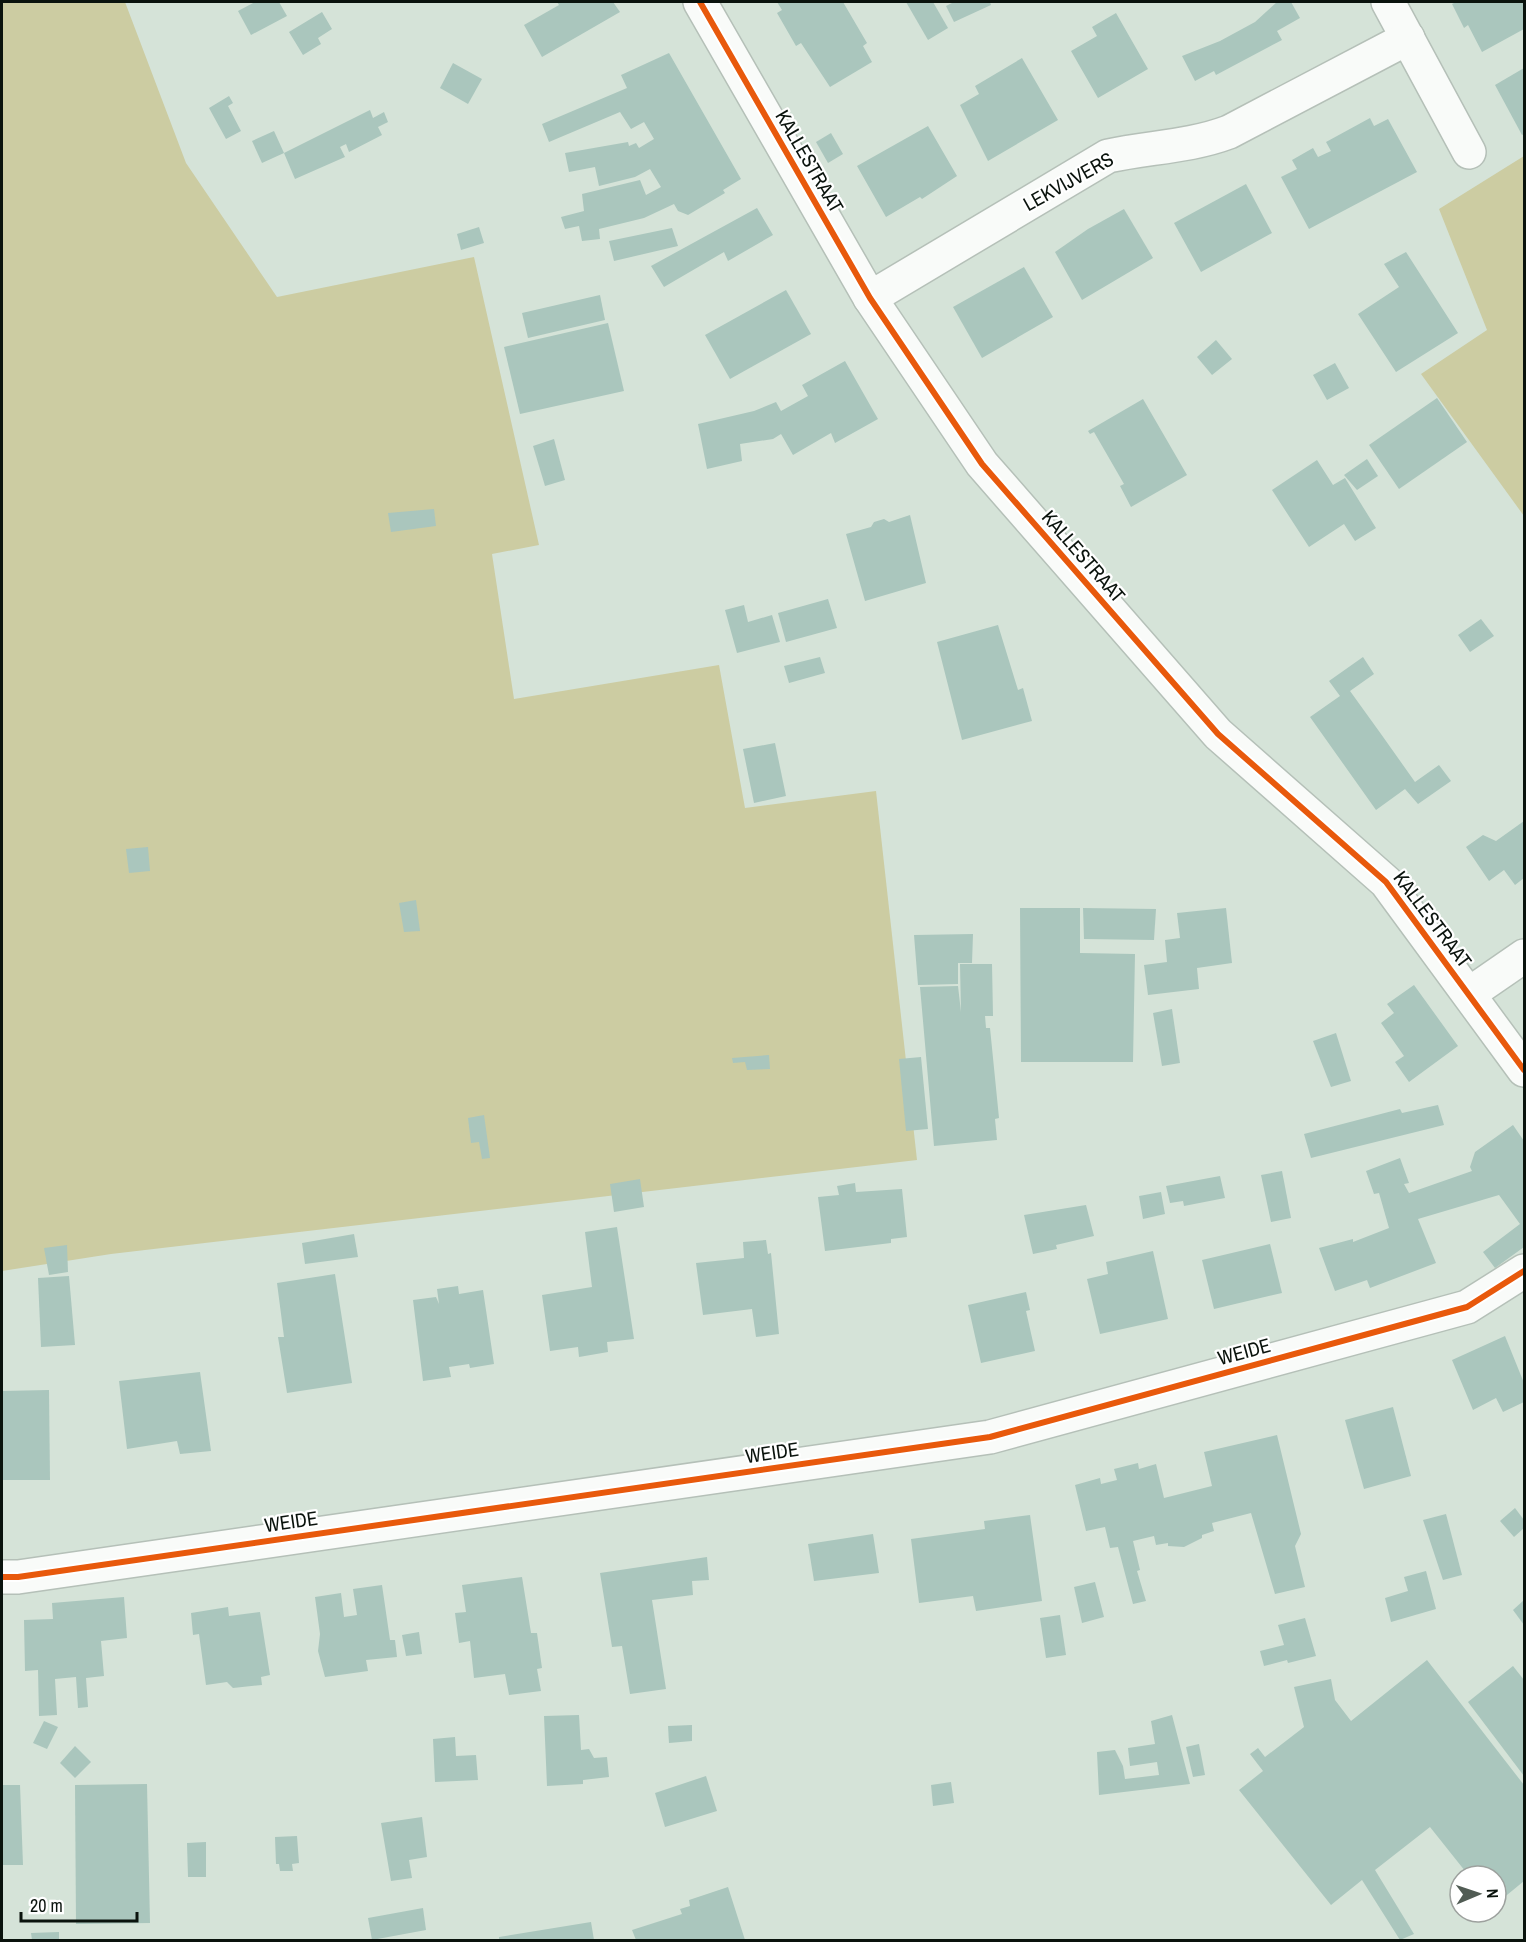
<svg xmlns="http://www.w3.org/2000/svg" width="1526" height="1942" font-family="'Archivo Narrow',sans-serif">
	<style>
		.green { fill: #cccca2 }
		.building { fill: #aac6bd }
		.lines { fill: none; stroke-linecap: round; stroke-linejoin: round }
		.minor-casing { stroke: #b5c0b8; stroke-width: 36 }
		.minor { stroke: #f9fbf9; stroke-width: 33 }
		.cycleway-casing { stroke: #fff; stroke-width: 10 }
		.cycleway { stroke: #e8590c; stroke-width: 6 }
		.labels { text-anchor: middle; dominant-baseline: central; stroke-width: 4.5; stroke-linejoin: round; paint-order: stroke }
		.street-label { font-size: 20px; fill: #0a130d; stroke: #fff }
	</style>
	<rect width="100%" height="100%" fill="#d5e3d8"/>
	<g class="green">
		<path d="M2,2H125L186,163L277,297L474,257L539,545L492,554L514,699L719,665L745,808L876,791L917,1160L111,1254L2,1271Z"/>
		<path d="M1524,156V516L1421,374L1487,330L1439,209Z"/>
	</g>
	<g class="building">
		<path d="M255,2H279L287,16L251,35L238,11Z"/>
		<path d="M557,2H613L620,12L542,57L524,25L559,5Z"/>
		<path d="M777,2H843L867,43L863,46L872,62L830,87L801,43L796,46L777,13L782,10Z"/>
		<path d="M906,2H933L948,28L928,40Z"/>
		<path d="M954,2H990L991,5L954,22L946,6Z"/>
		<path d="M1277,2H1291L1300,18L1277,31L1282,40L1216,75L1214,71L1195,81L1182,56L1220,41L1255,22Z"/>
		<path d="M1456,2H1524V29L1482,52L1468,25L1464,28L1452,4Z"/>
		<path d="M322,12L332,29L318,38L321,44L303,55L289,32Z"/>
		<path d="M1116,13L1148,69L1098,98L1071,51L1097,36L1092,27Z"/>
		<path d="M669,53L741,179L723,190L725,193L688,215L678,211L674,204L644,218L599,229L600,239L582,241L579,226L565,229L561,217L584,211L582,194L640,180L646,195L661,187L650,169L635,177L599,186L595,167L569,172L565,153L628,142L629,146L636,143L639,148L654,139L644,122L631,129L620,112L549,142L542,124L627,88L621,75Z"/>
		<path d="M1022,58L1058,120L988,161L960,105L979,94L975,86Z"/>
		<path d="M453,63L482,79L468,104L440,88Z"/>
		<path d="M1524,68V134L1522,135L1495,85Z"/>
		<path d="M229,96L233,103L228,106L241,131L226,139L209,108Z"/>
		<path d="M370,110L373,118L384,112L388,122L378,127L382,135L349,152L346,144L340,147L345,157L295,179L284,153Z"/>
		<path d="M1370,118L1374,126L1388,119L1417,172L1309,229L1281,177L1297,169L1292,160L1313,148L1318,157L1331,151L1326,142Z"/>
		<path d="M928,126L957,176L922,199L920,197L886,217L857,166Z"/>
		<path d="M274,131L284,153L262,163L252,141Z"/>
		<path d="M831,133L843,154L828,163L816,142Z"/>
		<path d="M1246,184L1272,233L1201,272L1174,223Z"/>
		<path d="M757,208L773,235L728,261L724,252L664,287L651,266Z"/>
		<path d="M1124,209L1153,258L1082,300L1055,252L1088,229Z"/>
		<path d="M479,227L484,243L461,250L457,234Z"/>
		<path d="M672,228L678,246L614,261L609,241Z"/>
		<path d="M1406,252L1458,333L1396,372L1358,314L1399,287L1384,264Z"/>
		<path d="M1024,267L1053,317L982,358L953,307Z"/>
		<path d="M786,290L811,334L730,379L705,335Z"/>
		<path d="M600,295L605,320L528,338L522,313Z"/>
		<path d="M608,323L624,391L520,414L504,347Z"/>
		<path d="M1216,340L1232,359L1212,375L1197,357Z"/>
		<path d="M845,361L878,419L835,443L831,433L793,455L781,434L773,439L740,444L742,461L707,469L698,424L754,411L776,402L781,411L808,396L802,385Z"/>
		<path d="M1335,363L1349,388L1327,400L1313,375Z"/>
		<path d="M1437,398L1467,442L1399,489L1369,445Z"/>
		<path d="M1143,399L1187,475L1131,507L1120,486L1124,484L1094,432L1090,434L1088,431Z"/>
		<path d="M554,439L565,480L545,486L533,446Z"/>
		<path d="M1367,459L1378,476L1357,490L1344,475Z"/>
		<path d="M1317,460L1333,485L1345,478L1376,528L1355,541L1344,524L1309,547L1272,490Z"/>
		<path d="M434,509L436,526L391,532L388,513Z"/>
		<path d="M910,515L926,583L865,601L846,534L871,527L874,522L884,519L889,522Z"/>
		<path d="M828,599L837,628L786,642L778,613Z"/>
		<path d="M744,605L748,622L772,615L780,642L737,653L725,610Z"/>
		<path d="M1481,619L1494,636L1470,652L1458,635Z"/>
		<path d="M998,625L1018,690L1023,688L1032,721L962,740L937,642Z"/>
		<path d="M820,657L825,673L789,683L784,666Z"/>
		<path d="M1363,657L1374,674L1350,691L1381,734L1415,782L1439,765L1451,781L1418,804L1405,789L1376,810L1310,717L1340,696L1329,681Z"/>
		<path d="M775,743L786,796L754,803L743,749Z"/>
		<path d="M1524,821V878L1515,885L1504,870L1489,881L1466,847L1483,835L1496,841Z"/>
		<path d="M148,847L150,871L129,873L126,849Z"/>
		<path d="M416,900L420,931L404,932L399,903Z"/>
		<path d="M1020,908H1080V953L1135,954L1133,1062H1021Z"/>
		<path d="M1083,908L1156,909L1154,940L1084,939Z"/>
		<path d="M1226,908L1232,963L1197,968L1199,989L1148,995L1144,965L1167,962L1165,940L1180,938L1177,913Z"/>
		<path d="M973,934L972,963H958V984L918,985L914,935Z"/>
		<path d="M960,964H992L993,1016H985L986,1028H990L999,1118L995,1119L997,1140L934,1146L920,987L958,986L961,1012Z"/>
		<path d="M1414,985L1458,1046L1409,1082L1395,1062L1404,1056L1381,1023L1394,1013L1387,1004Z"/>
		<path d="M1172,1009L1180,1063L1162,1066L1153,1013Z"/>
		<path d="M1336,1033L1351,1081L1331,1087L1313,1041Z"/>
		<path d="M769,1055L770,1069L747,1070L745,1062L733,1063L732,1058Z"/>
		<path d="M921,1057L928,1129L906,1131L899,1059Z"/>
		<path d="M1438,1105L1444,1125L1311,1158L1304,1134L1400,1109L1402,1113Z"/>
		<path d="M484,1115L490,1158L482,1159L479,1142L471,1143L468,1118Z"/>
		<path d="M1513,1125L1524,1141V1247L1495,1268L1483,1252L1520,1224L1499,1195L1418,1219L1436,1263L1370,1288L1367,1280L1335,1291L1319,1248L1353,1239V1242L1389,1228L1379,1193L1374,1194L1366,1171L1400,1158L1409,1183L1404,1184L1409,1193L1472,1171L1470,1167L1475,1152Z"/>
		<path d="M1282,1171L1291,1218L1271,1222L1261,1175Z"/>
		<path d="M1220,1176L1225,1198L1184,1206L1183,1201L1170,1203L1166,1186Z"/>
		<path d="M640,1179L644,1207L614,1212L610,1184Z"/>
		<path d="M855,1183L856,1192L902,1189L907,1237L891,1239V1243L825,1251L818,1197L839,1195L837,1186Z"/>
		<path d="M1161,1192L1165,1214L1143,1219L1139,1196Z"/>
		<path d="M1086,1205L1094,1236L1056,1245L1057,1249L1033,1254L1024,1215Z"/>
		<path d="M617,1227L634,1339L607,1342L608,1352L579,1357L578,1347L550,1351L542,1295L592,1287L585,1232Z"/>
		<path d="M354,1234L358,1257L305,1264L302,1243Z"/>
		<path d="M766,1240L768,1254L771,1253L779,1334L756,1337L752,1309L703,1315L696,1263L744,1258L743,1242Z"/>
		<path d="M1270,1244L1282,1293L1214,1309L1202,1260Z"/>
		<path d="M67,1245L68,1272L49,1275L44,1248Z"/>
		<path d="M1153,1251L1168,1319L1100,1334L1087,1279L1108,1274L1106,1262Z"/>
		<path d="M335,1274L352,1383L287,1393L278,1337H284L277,1283Z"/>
		<path d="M69,1276L75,1345L41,1347L38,1278Z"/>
		<path d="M458,1286L459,1294L483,1290L494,1364L470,1368L469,1364L449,1367L451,1377L423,1381L413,1300L436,1297L439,1304L437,1289Z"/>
		<path d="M1026,1292L1030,1310L1026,1311L1035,1351L981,1363L968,1305Z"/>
		<path d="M1505,1336L1524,1383V1402L1503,1412L1496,1398L1473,1410L1452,1360Z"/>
		<path d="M200,1372L211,1451L180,1454L177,1441L127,1449L119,1381Z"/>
		<path d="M49,1390L50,1480H2V1391Z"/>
		<path d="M1393,1407L1411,1476L1364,1489L1345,1420Z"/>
		<path d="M1277,1435L1301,1534L1295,1546L1305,1587L1275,1594L1251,1513L1212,1523L1214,1531L1202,1535V1538L1184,1547L1168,1546V1543L1156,1545L1154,1536L1133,1541L1140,1570L1137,1571L1146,1601L1133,1604L1118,1547L1110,1548L1105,1527L1086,1531L1075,1485L1100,1478L1101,1484L1117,1480L1114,1469L1138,1463L1139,1469L1156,1464L1164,1498L1212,1486L1204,1452Z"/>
		<path d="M1515,1508L1524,1520V1528L1514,1537L1500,1521Z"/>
		<path d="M1446,1514L1462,1575L1443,1580L1423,1520Z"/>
		<path d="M1030,1515L1042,1601L976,1611L973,1596L919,1603L911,1539L985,1529L984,1521Z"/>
		<path d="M873,1534L879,1573L814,1581L808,1544Z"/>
		<path d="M707,1557L709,1580L692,1581L693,1595L652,1600L666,1689L630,1694L622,1646L612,1647L600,1573Z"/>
		<path d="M1426,1571L1436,1609L1391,1622L1385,1598L1408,1591L1404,1577Z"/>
		<path d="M522,1577L531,1633H537L542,1668L537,1669L541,1691L509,1695L505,1674L474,1678L470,1641L459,1643L455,1613L466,1612L462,1585Z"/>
		<path d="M1095,1582L1104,1617L1082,1623L1074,1587Z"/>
		<path d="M382,1585L390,1640H395L397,1657L366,1660L368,1671L325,1677L318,1651L320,1634L315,1597L341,1593L344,1617L357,1615L353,1589Z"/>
		<path d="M124,1597L127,1638L101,1641L104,1676L86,1678L88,1707L78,1708L76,1677L55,1679L57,1715L39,1716L38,1670L25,1671L24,1620L53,1619L52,1603Z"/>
		<path d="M1524,1600V1625L1513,1610Z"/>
		<path d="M228,1607L229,1616L260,1612L270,1675L261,1677L262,1685L233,1688L227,1682L206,1685L199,1634L193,1635L191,1613Z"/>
		<path d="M1060,1615L1066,1655L1046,1658L1040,1618Z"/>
		<path d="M1305,1618L1316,1656L1288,1663L1287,1660L1264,1666L1260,1651L1284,1645L1278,1625Z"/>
		<path d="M419,1632L422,1654L406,1656L402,1635Z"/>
		<path d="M1427,1660L1524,1785V1881L1496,1904V1876H1469L1430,1827L1375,1870L1414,1934L1400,1940L1362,1880L1331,1905L1239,1790L1263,1771L1250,1754L1258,1748L1265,1757L1304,1727L1294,1687L1331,1679L1335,1700L1351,1721Z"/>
		<path d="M1513,1666L1524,1680V1776L1468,1702Z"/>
		<path d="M579,1715L581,1750L589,1749L594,1758L607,1757L609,1777L583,1780V1784L547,1786L544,1716Z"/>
		<path d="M1172,1715L1190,1784L1099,1795L1097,1752L1115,1750L1123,1766L1125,1779L1159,1775L1157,1762L1130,1766L1128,1748L1155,1744L1151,1721Z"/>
		<path d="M44,1721L58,1727L47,1749L33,1743Z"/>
		<path d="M692,1725V1741L669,1743L668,1726Z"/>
		<path d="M455,1737L456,1756L476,1755L478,1780L435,1782L433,1739Z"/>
		<path d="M1199,1744L1205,1775L1193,1777L1186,1747Z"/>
		<path d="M75,1746L91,1762L75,1778L60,1763Z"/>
		<path d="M706,1776L717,1811L665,1827L655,1793Z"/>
		<path d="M951,1782L954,1803L933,1806L931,1785Z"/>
		<path d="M147,1784L150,1923L76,1924L75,1785Z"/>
		<path d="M2,1785H20L23,1865H2Z"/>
		<path d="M422,1817L427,1857L409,1860L412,1878L391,1881L381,1823Z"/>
		<path d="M297,1836L299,1863L292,1864L293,1871H280L279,1864H276L275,1837Z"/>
		<path d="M206,1842V1877H188L187,1843Z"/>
		<path d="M728,1887L745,1940H636L632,1930L682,1914L680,1909L690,1906L689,1900Z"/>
		<path d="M423,1908L426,1930L372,1940L368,1918Z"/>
		<path d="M591,1922L594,1940H499V1937Z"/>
		<path d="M59,1932V1940H32L31,1933Z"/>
	</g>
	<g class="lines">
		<defs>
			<g id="minor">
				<path d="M700,2L870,298L982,464L1218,734L1386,882L1524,1070"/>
				<path d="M1388,2L1469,152"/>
				<path d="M870,298L1108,156C1149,147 1189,147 1229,132L1408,38"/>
				<path d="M1469,994L1524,956"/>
				<path d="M2,1577H18L990,1437L1467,1307L1524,1271"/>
			</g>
		</defs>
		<use href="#minor" class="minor-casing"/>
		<use href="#minor" class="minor"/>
		<defs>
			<g id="cycleway">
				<path d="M700,2L870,298L982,464L1218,734L1386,882L1524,1070"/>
				<path d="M2,1577H18L990,1437L1467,1307L1524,1271"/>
			</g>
		</defs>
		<use href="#cycleway" class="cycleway-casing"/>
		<use href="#cycleway" class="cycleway"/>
	</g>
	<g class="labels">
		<g class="street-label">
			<text transform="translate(810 161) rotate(60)">KALLESTRAAT</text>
			<text transform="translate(1068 181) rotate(-29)">LEKVIJVERS</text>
			<text transform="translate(1084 556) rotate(49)">KALLESTRAAT</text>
			<text transform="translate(1433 919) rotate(53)">KALLESTRAAT</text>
			<text transform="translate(1244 1351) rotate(-15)">WEIDE</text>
			<text transform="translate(772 1452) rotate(-8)">WEIDE</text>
			<text transform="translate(291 1521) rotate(-8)">WEIDE</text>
		</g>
	</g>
	<rect width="1526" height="1942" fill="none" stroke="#0a130d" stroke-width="6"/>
	<g transform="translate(1478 1894) rotate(88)"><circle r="28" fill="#ffffff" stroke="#9da19e" stroke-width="1.5"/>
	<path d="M0-4.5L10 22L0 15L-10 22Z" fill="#515c54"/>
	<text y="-9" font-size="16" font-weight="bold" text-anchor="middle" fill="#0a130d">N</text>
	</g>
	<path d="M21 1912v9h116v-9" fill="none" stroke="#0a130d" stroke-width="3"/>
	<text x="30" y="1912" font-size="18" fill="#0a130d" stroke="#ffffff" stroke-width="4.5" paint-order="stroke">20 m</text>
</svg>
